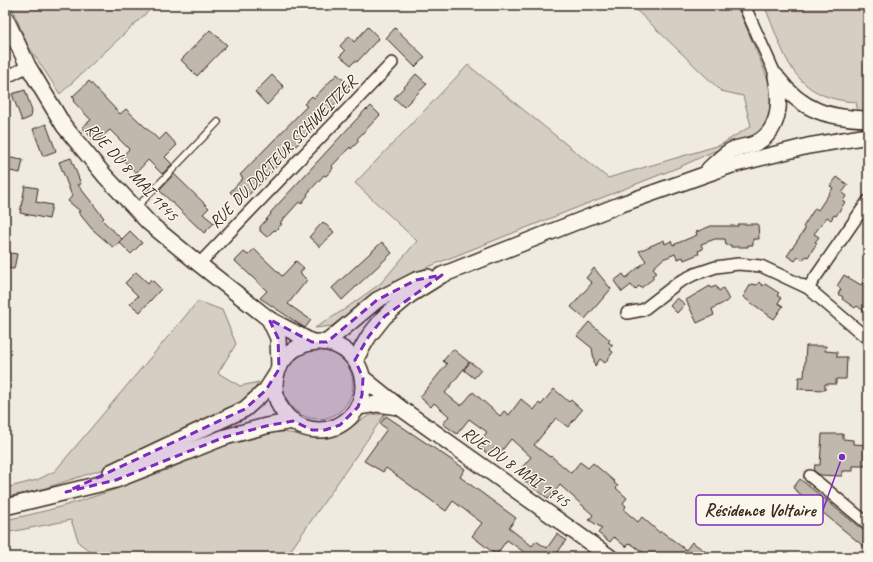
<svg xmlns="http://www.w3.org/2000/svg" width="873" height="562" font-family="Caveat,sans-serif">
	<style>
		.green { fill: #d5cec3; stroke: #887c70 }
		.building { fill: #c0b8ad; stroke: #3b2a1e }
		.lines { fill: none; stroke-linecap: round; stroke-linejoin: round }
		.lane-casing { stroke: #3b2a1e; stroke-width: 8 }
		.street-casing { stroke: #3b2a1e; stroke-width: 14 }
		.secondary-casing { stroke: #3b2a1e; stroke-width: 18 }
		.lane { stroke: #fbf7ec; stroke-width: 5.5 }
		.street { stroke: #fbf7ec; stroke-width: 11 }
		.secondary { stroke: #fbf7ec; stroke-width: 15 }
		.marked { fill: #7b2cbf; fill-opacity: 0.2; stroke: #7b2cbf; stroke-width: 3; stroke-dasharray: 8 5; stroke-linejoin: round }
		.labels { text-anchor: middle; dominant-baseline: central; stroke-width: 3; stroke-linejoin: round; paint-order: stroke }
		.street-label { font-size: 17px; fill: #3b2a1e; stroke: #fbf7ec }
		.leader { fill: none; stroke: #7b2cbf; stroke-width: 1.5 }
		.callout-dot { fill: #7b2cbf; stroke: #fbf7ec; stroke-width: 1.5 }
		.callout { fill: #fbf7ec; stroke: #7b2cbf; stroke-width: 1.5 }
		.callout-label { font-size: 18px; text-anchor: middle; font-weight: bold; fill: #3b2a1e }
	</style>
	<rect width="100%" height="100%" fill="#f0ebe0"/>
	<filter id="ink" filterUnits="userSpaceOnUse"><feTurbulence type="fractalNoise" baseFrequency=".025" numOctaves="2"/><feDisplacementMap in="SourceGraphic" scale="8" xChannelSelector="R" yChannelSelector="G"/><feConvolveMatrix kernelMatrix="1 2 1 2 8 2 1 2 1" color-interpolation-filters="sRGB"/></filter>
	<g filter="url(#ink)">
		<g class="green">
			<path d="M11,5H155L60,94L27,44Z"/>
			<path d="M631,5H737L772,89L775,104L766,128L753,138L712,152L682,166L440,262L398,280L375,294L332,326L315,328L345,309L381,283L417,241L355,183L468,65L608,178L720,145L751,126L743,96L721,91Z"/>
			<path d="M764,5H868V115L858,114L856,102C791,98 786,56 764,5Z"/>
			<path d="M198,301L222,310L236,344L218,373L240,386L259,382L249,398L239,406L110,467L33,492L5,497V488L37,480L55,471Z"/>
			<circle cx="318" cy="384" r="35"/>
			<path d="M375,414H385L286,557H98L79,543L71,520L5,533V520C62,509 113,491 166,470C200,457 234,440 269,433C291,428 311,443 334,437C351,432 357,418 375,414Z"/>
		</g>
		<g class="building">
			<path d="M368,27L379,38L357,62L355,61L351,65L340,56L345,51L340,46L349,36L354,42Z"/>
			<path d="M395,28L425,57L415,67L386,38Z"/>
			<path d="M210,30L227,45L197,76L181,60Z"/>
			<path d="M337,74L350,86L346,91L347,92L260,184L241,202L230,192L243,178L240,175L307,106L304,104L312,96L314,98Z"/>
			<path d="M416,74L427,84L404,107L394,98Z"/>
			<path d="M272,75L284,87L267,105L255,92Z"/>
			<path d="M89,81L120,114L126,109L159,140L166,133L177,145L165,157L172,164L162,174L148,160L136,173L121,158L129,149L110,130L95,142L82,127L91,120L73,101L75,99L72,97Z"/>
			<path d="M25,90L32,111L31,117L22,121L12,94Z"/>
			<path d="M371,106L380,115L357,139L359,141L351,149L350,147L332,166L333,168L330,172L326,176L324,175L307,194L308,195L305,199L301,204L299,202L280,223L282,224L275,231L274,230L267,237L260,231V227L271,214L270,213L366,109L367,110Z"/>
			<path d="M46,124L56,151L43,156L33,129Z"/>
			<path d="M5,157L23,160L20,173L5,170Z"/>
			<path d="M71,158L81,184L78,185L104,218L102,220L122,239L114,248L92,229L78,212L80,211L68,201L72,196L59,162Z"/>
			<path d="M174,174L209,208L203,214L214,223L204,233L159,190Z"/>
			<path d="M837,177L848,185L842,193L846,196L843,201L845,202L836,216L834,215L831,220L827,217L814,234L819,237L815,242L817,243L808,257L806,256L803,260L798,257L795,261L787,256L805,229L803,227L815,208L818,210L833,188L830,186Z"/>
			<path d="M25,186L38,188L36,202L52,205L49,219L20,213Z"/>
			<path d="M323,222L334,232L320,247L309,237Z"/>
			<path d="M738,224H758L759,239H753V245H748V247H731V245H726L725,239H715L701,244L703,249L698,251L699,254L684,260L683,257L678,259L675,254L663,259L653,268L657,272L652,276L654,278L641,288L639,286L635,290L631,285L622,292L614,281L623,274L626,278L646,261L639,251L664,240L665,244L671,241L673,245L697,235L696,232L711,226H738Z"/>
			<path d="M130,231L142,243L131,254L119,242Z"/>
			<path d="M382,242L392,253L342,300L332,288Z"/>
			<path d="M254,249L282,276L296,261L304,268L300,273L307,280L288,304L311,320L305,328L260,298L267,291L235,261L244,252L248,255Z"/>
			<path d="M5,252L17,254L14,269L5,268Z"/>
			<path d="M594,268L611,289L585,319L571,307L592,283L586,278Z"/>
			<path d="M136,272L148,283L151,279L161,289L140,312L130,304L138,296L125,283Z"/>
			<path d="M844,275L861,285L868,275V314L857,306L855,308L842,299L843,297L838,294L841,289L837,286Z"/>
			<path d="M759,282L763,286L765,284L779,293L777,295L781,298L778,303L783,306L774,319L743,297L751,284L757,285Z"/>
			<path d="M710,286L711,288L716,286L719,291L723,288L729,300L712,309L714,315L697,323L686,300Z"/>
			<path d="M677,298L685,304L677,313L670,306Z"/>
			<path d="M589,322L610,340L608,342L613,345L609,349L613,352L605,363L600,359L595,366L592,348L577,336Z"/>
			<path d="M806,346H826L825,351L837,352V357H847L846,379H836V384H825V390L798,389L799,377H804Z"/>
			<path d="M453,349L469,362L445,393L461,406L473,392L500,416L504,411L509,415L521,399L534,410L539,403L541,405L554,389L569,402L571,400L582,410L568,427L556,418L534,445L550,457L551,456L571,473L580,462L588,468L593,463L615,482L614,483L618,486L616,488L627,498L623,503L626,506L624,510L638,522L642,517L660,533L661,531L686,550L692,542L713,557H650L630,543L626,547L614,537L610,542L598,533L602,528L589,520L593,515L560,485L549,499L523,480L526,477L519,471L531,457L511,439L500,453L494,448L489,455L477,445L487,432L469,419L457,434L443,424L449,416L434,403L431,407L420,397L447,364L443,361Z"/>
			<path d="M470,362L481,370L474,378L464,370Z"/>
			<path d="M386,416L465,469L460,477L516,518L509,528L532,546L536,541L547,548L557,534L566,540L556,555L559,557H531L507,540L496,555L472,536L482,523L453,501L446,511L386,468L383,472L364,461L387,429L380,424Z"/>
			<path d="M822,434H843V439L853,440V444L868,445V466H853V471H842V476L820,475L814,471L815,465H820Z"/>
			<path d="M800,479L868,534V550L793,488Z"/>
		</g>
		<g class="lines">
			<defs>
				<path id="lane" d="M136,208L218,122"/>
				<g id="street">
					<path d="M744,5L776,76"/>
					<path d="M5,78L28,66"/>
					<path d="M199,264L392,63"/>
					<path d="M808,288L868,201"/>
					<path d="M627,313L643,310L679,282L695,274L716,267L738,264L761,266L808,288L868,339"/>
					<path d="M810,476L868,524"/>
				</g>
				<g id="secondary">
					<path d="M5,17L28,66L64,126L105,176L149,223L199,264L269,319L312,342"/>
					<path d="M778,79C802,111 829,118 868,119"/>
					<path d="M709,169C716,163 723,155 730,151C737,147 746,147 754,144C781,132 781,101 776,76"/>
					<path d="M269,319L278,338L279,368"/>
					<circle cx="319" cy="386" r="44"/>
					<path d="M327,342L377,300L416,280L428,277"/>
					<path d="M355,360L369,336L385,316L410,295L442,275L619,205L732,165L808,146L868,136"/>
					<path d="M363,378L399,407L610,557"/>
					<path d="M358,407L377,404L399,407"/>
					<path d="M111,472L245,409L266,390L275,376"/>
					<path d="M5,507L116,480L225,437L266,426L293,421"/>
				</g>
			</defs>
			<use href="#lane" class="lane-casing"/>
			<use href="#street" class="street-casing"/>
			<use href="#secondary" class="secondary-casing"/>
			<use href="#lane" class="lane"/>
			<use href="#street" class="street"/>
			<use href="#secondary" class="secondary"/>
		</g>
	</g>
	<path class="marked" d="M442,275L385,316L369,336L355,360L363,378L362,395L358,407L340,425L325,430H312L293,421L266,426L225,437L116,480L66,492L245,409L266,390L279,369L278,338L269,319L312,342H327L377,300L416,280Z"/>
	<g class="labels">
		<g class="street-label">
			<text transform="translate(283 152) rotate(-46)">RUE DU DOCTEUR SCHWEITZER</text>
			<text transform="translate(132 172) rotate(47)">RUE DU 8 MAI 1945</text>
			<text transform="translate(516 467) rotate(35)">RUE DU 8 MAI 1945</text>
		</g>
	</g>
	<path class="leader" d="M842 457L823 510"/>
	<circle class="callout-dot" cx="842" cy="457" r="4"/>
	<rect class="callout" x="696" y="495" width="127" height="30" rx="4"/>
	<g class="callout-label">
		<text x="760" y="516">Résidence Voltaire</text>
	</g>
	<rect width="873" height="562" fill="none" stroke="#fbf7ec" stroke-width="20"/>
	<rect x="10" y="10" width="853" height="542" fill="none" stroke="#3b2a1e" stroke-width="1.5" filter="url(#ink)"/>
</svg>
